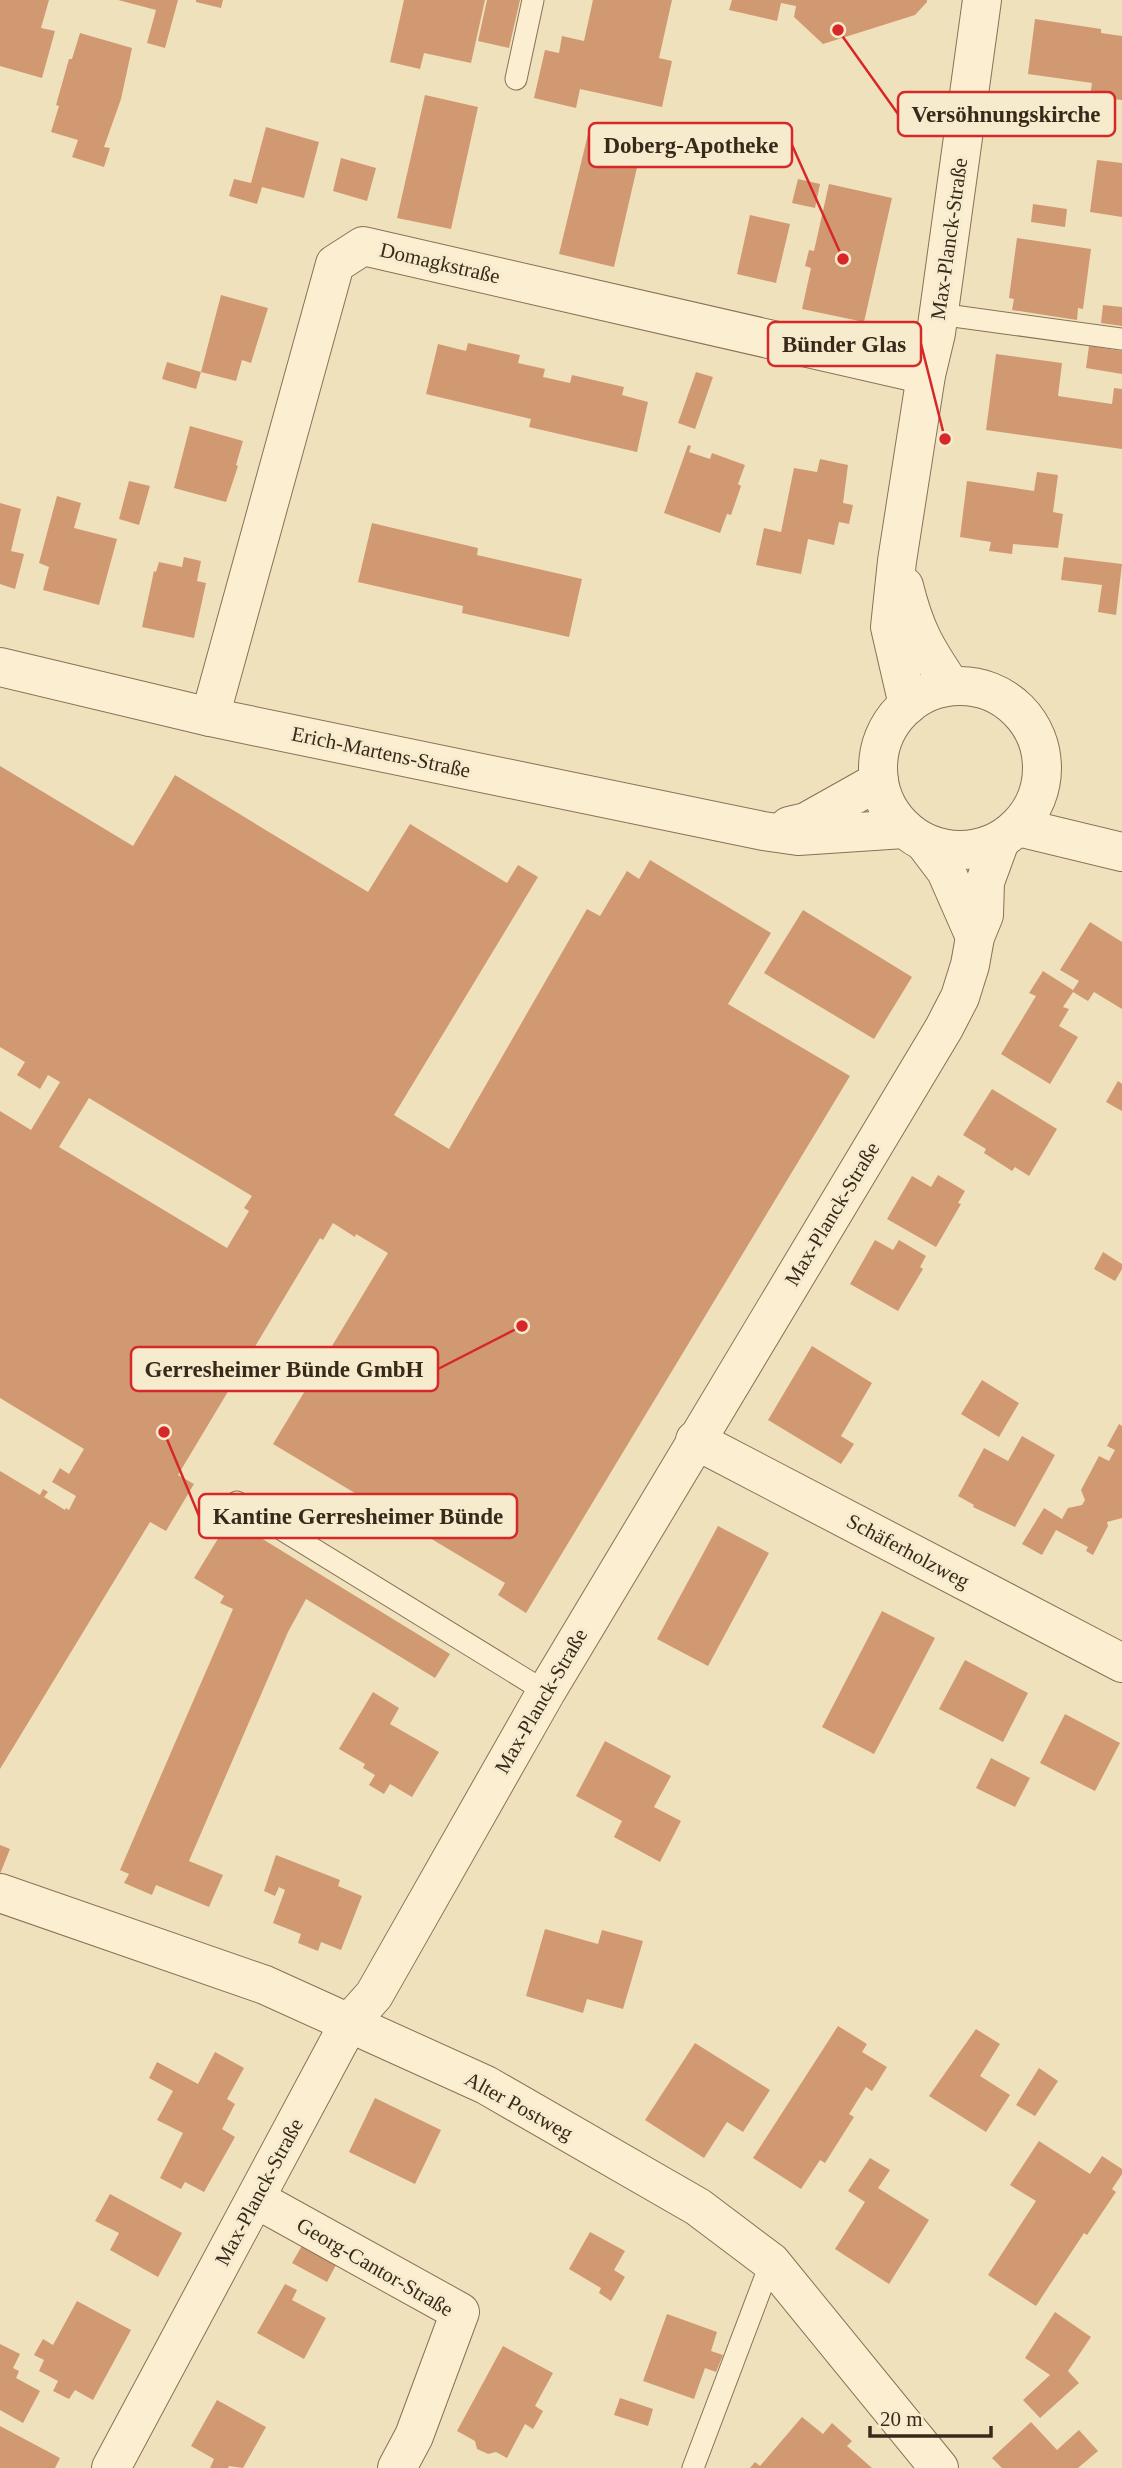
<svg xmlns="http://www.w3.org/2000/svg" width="1122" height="2468" font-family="'Times New Roman',serif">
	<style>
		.building { fill: #d19971; fill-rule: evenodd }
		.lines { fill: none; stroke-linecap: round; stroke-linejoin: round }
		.service-casing { stroke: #897155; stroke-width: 23 }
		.minor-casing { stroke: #897155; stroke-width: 40 }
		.service { stroke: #fbeed1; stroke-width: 21 }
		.minor { stroke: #fbeed1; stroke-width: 38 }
		.labels { text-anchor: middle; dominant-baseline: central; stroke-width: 6; stroke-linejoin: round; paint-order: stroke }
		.street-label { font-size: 21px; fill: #38291b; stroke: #f7ebcd }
		.leader { fill: none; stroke: #d62828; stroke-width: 2.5 }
		.callout-dot { fill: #d62828; stroke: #f7ebcd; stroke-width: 2.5 }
		.callout { fill: #f7ebcd; stroke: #d62828; stroke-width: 2.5 }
		.callout-label { font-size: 23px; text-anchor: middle; font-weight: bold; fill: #38291b }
	</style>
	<rect width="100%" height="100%" fill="#f0e1bd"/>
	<g class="building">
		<path d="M0,0H49L41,28L55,31L42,78L0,66Z"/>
		<path d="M118,0H178L165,48L147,43L156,10Z"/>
		<path d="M196,0H223L221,8L196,2Z"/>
		<path d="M404,0H485L471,63L424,53L420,69L390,62Z"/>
		<path d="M487,0H520L509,48L478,41Z"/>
		<path d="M593,0H672L659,58L672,61L662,107L580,89L576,108L534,98L545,50L559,53L562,36L584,41Z"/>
		<path d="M732,0H927V2L915,15L823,44L794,17L796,6L781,3L777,21L729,10Z"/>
		<path d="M1035,19L1101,29V33L1122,36V100L1090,96L1092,83L1028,74Z"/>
		<path d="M80,33L132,48L121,99L104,147L110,148L104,167L72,157L78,140L51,132L59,106L56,105L69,59H72Z"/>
		<path d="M425,95L478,107L451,229L397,218Z"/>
		<path d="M266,127L319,142L304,198L262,187L257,204L229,196L234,179L251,183Z"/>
		<path d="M588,134L642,146L614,267L559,254Z"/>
		<path d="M341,158L376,168L367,201L333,191Z"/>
		<path d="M1097,160L1122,163V217L1090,212Z"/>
		<path d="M798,179L820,184L815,208L792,203Z"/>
		<path d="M829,184L892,198L864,322L802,309L811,268L805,266L809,250L814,251Z"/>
		<path d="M1033,204L1067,209L1065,227L1031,222Z"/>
		<path d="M750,215L790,224L776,283L737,274Z"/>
		<path d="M1017,238L1091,249L1083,309L1078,308L1077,320L1012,310L1014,299L1009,298Z"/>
		<path d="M221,295L268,308L251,363L242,360L236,381L201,372L196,389L162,379L167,362L201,372Z"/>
		<path d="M1103,305L1122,307V326L1101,323Z"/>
		<path d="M468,343L520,355L518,363L545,369L543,377L570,383L572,375L624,387L622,395L648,402L637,452L529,427L531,419L426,394L438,344L466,351Z"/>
		<path d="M1089,346L1122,351V374L1086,368Z"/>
		<path d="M996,354L1062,363L1058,396L1112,404L1114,388L1122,389V449L986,430Z"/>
		<path d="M696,372L713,377L695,429L678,423Z"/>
		<path d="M190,426L243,441L236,465L238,466L226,502L174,488Z"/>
		<path d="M688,445L691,446L689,452L710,459L712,453L745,465L738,484L741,486L731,515L727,514L720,533L664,513Z"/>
		<path d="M820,459L848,465L843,503L853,505L849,524L839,522L834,545L808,539L801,574L756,565L764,528L781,532L794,468L817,472Z"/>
		<path d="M1037,472L1058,475L1053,512L1063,514L1058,548L1013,544L1012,554L989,551L991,542L960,537L967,481L1034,491Z"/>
		<path d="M129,481L150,486L139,525L119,519Z"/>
		<path d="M57,496L81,503L74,528L117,539L99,605L43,590L49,567L39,563Z"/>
		<path d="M0,503L21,509L11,551L24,554L15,589L0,584Z"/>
		<path d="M372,523L478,548L477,555L582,579L569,637L462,613L463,606L358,582Z"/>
		<path d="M184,557L201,561L197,581L206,583L194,638L142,627L154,571L156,572L159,562L182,567Z"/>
		<path d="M1064,557L1122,564L1116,615L1098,612L1102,585L1061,580Z"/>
		<path d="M0,766L133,846L175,775L368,892L410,824L507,883L518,865L538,877L394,1115L449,1149L587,909L600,916L627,871L639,879L650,860L771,933L728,1004L850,1076L526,1613L498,1595L505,1583L273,1444L388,1253L356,1234L355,1237L333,1223L323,1240L320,1238L178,1475L194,1484L166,1531L150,1522L0,1769V1471L40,1495L43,1489L48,1492L44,1497L65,1510L66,1508L69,1510L76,1496L52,1482L60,1468L69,1474L84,1449L0,1398V1111L31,1130L60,1082L48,1075L40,1089L17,1075L25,1062L0,1047ZM89,1098L252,1196L244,1208L249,1211L227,1248L59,1147Z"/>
		<path d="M803,910L912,977L874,1039L764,973Z"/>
		<path d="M1090,922L1122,942V1009L1094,992L1088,1001L1073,992L1063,1007L1069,1009L1059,1026L1078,1037L1050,1084L1001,1054L1036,996L1029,993L1043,971L1073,990L1079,981L1060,970Z"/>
		<path d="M1118,1081L1122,1084V1111L1106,1102Z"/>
		<path d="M992,1089L1057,1129L1029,1176L1015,1167L1012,1171L984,1153L986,1149L963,1135Z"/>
		<path d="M938,1175L965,1191L958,1203L961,1204L936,1247L887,1219L912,1176L931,1187Z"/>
		<path d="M875,1240L893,1250L899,1240L926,1256L920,1267L923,1269L898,1311L850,1284Z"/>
		<path d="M1103,1252L1122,1264V1269L1115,1281L1094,1269Z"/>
		<path d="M812,1346L872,1383L841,1436L854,1444L841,1464L768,1420Z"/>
		<path d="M982,1380L1019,1403L999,1437L961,1414Z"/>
		<path d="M1119,1424L1122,1426V1518L1107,1522L1108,1526L1093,1555L1086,1551L1088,1547L1056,1530L1042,1555L1022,1544L1044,1508L1062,1519L1068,1508L1082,1505L1085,1500L1081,1490L1099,1456L1109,1461L1115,1450L1107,1446Z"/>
		<path d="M1022,1436L1055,1455L1015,1527L973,1507L974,1505L958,1496L984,1448L1008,1461Z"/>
		<path d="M230,1519L450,1654L435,1678L306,1599L288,1632L189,1861L223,1875L209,1907L156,1885L152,1895L124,1883L129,1874L120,1870L233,1609L220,1603L224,1596L194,1578Z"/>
		<path d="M718,1526L769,1553L708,1666L657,1639Z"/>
		<path d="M882,1611L935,1638L874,1754L822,1727Z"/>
		<path d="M965,1660L1028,1693L1003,1742L939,1709Z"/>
		<path d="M373,1692L399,1708L390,1724L439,1752L412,1797L390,1784L384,1794L369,1785L375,1775L363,1768L365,1764L339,1749Z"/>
		<path d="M1065,1714L1120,1743L1095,1791L1040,1763Z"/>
		<path d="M605,1741L671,1776L654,1807L681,1821L660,1862L614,1837L622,1821L576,1796Z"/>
		<path d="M991,1758L1030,1778L1015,1807L976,1788Z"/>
		<path d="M0,1845L10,1849L0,1874Z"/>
		<path d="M276,1855L340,1880L338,1886L362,1896L341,1950L321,1942L318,1951L298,1943L301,1934L273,1923L285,1890L279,1887L275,1896L264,1891Z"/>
		<path d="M545,1929L598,1944L602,1930L643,1941L623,2009L587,1999L583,2013L526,1996Z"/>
		<path d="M838,2026L867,2044L862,2052L887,2067L872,2091L866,2087L849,2114L854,2117L825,2163L820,2160L801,2189L753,2158Z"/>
		<path d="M976,2029L1000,2044L980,2076L1010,2095L986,2132L929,2096Z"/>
		<path d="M695,2043L770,2090L743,2132L727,2122L704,2158L645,2120Z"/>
		<path d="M215,2052L244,2068L227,2099L235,2104L222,2129L235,2137L204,2192L185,2182L181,2189L160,2178L183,2133L157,2120L173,2091L149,2078L157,2062L198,2084Z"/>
		<path d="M1039,2068L1058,2081L1035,2116L1016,2105Z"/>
		<path d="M375,2098L441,2130L415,2184L349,2152Z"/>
		<path d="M1039,2141L1090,2174L1102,2156L1122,2169V2174L1112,2189L1116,2192L1087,2235L1084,2233L1036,2306L988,2275L1036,2201L1010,2185Z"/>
		<path d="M870,2158L890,2170L878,2188L929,2220L889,2284L835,2249L865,2202L848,2191Z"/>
		<path d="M110,2194L182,2233L158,2277L110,2250L119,2233L95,2221Z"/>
		<path d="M590,2232L625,2251L614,2270L625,2277L611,2301L599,2293L601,2288L569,2269Z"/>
		<path d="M303,2244L337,2263L327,2282L292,2263Z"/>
		<path d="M285,2284L297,2290L292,2300L326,2318L304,2359L257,2333Z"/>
		<path d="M77,2301L131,2330L93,2400L75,2390L69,2399L53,2391L58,2381L39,2371L44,2360L34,2355L43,2339L53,2345Z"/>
		<path d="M1055,2312L1091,2337L1068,2371L1079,2383L1040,2418L1023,2400L1050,2375L1025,2358Z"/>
		<path d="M667,2314L717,2332L711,2351L723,2355L716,2372L705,2368L694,2399L643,2381Z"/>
		<path d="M0,2344L20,2354L13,2368L19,2371L16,2378L40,2391L23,2423L0,2410Z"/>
		<path d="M503,2346L553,2373L535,2406L543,2411L533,2429L525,2424L507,2458L496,2452L488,2454L477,2449L475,2441L457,2431Z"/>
		<path d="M620,2398L653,2409L648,2426L614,2415Z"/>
		<path d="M217,2400L266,2427L243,2468L229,2466L228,2468H210L214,2459L191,2446Z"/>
		<path d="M802,2417L823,2434L832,2423L852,2441L847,2446L872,2468H750L755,2462L760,2466Z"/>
		<path d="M1031,2422L1057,2450L1079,2430L1098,2451L1078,2468H1002L992,2458Z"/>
		<path d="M0,2426L60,2458L55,2468H0Z"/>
	</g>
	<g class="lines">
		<defs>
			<g id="service">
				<path d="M516,79L533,0"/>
				<path d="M939,314L1122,339"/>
				<path d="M237,1502L546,1692"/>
				<path d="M693,2468L771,2262"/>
			</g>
			<g id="minor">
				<path d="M904,586C915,631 926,649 951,686"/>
				<path d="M0,667L210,717L763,831L798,836L904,829"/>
				<circle cx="960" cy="768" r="82"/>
				<path d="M908,705L890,627L897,561L926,375L936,333L982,0"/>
				<path d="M210,717L335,264L363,246L926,375"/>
				<path d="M789,826L806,822L879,781"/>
				<path d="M1018,827L1122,852"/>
				<path d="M924,842L946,871L975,937"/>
				<path d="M695,1440L1122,1663"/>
				<path d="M0,1893L265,1985L349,2023L486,2085L698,2207L771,2262L939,2468"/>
				<path d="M256,2199L460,2312L414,2436L397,2468"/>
				<path d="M111,2468L349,2023L374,1995L546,1692L944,1028L960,997L970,965L975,937L984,915L985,882L1000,841"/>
			</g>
		</defs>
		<use href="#service" class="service-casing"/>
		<use href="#minor" class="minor-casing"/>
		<use href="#service" class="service"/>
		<use href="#minor" class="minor"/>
	</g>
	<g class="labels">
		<g class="street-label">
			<text transform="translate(949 239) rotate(-82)">Max-Planck-Straße</text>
			<text transform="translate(440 263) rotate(13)">Domagkstraße</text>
			<text transform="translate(381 752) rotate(12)">Erich-Martens-Straße</text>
			<text transform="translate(832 1214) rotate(-59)">Max-Planck-Straße</text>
			<text transform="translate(908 1551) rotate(28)">Schäferholzweg</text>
			<text transform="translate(541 1701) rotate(-60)">Max-Planck-Straße</text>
			<text transform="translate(519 2106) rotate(29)">Alter Postweg</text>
			<text transform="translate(259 2192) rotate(-62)">Max-Planck-Straße</text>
			<text transform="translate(375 2267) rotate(30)">Georg-Cantor-Straße</text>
		</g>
	</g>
	<path class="leader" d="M838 30L898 114M843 259L792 145M945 439L921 344M522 1326L438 1369M164 1432L199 1516"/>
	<g class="callout-dot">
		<circle cx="838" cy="30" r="7"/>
		<circle cx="843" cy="259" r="7"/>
		<circle cx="945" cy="439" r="7"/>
		<circle cx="522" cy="1326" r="7"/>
		<circle cx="164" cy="1432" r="7"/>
	</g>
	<g class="callout">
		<rect x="898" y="92" width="217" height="44" rx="7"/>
		<rect x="589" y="123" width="203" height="44" rx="7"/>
		<rect x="768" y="322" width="153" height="44" rx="7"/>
		<rect x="131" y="1347" width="307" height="44" rx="7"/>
		<rect x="199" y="1494" width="318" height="44" rx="7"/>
	</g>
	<g class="callout-label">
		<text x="1006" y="122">Versöhnungskirche</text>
		<text x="691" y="153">Doberg-Apotheke</text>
		<text x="844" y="352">Bünder Glas</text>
		<text x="284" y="1377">Gerresheimer Bünde GmbH</text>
		<text x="358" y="1524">Kantine Gerresheimer Bünde</text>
	</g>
	<path d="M870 2426v10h121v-10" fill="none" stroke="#38291b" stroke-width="3.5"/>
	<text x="880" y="2426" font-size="21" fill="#38291b" stroke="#f7ebcd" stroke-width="5" paint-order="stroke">20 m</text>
</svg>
